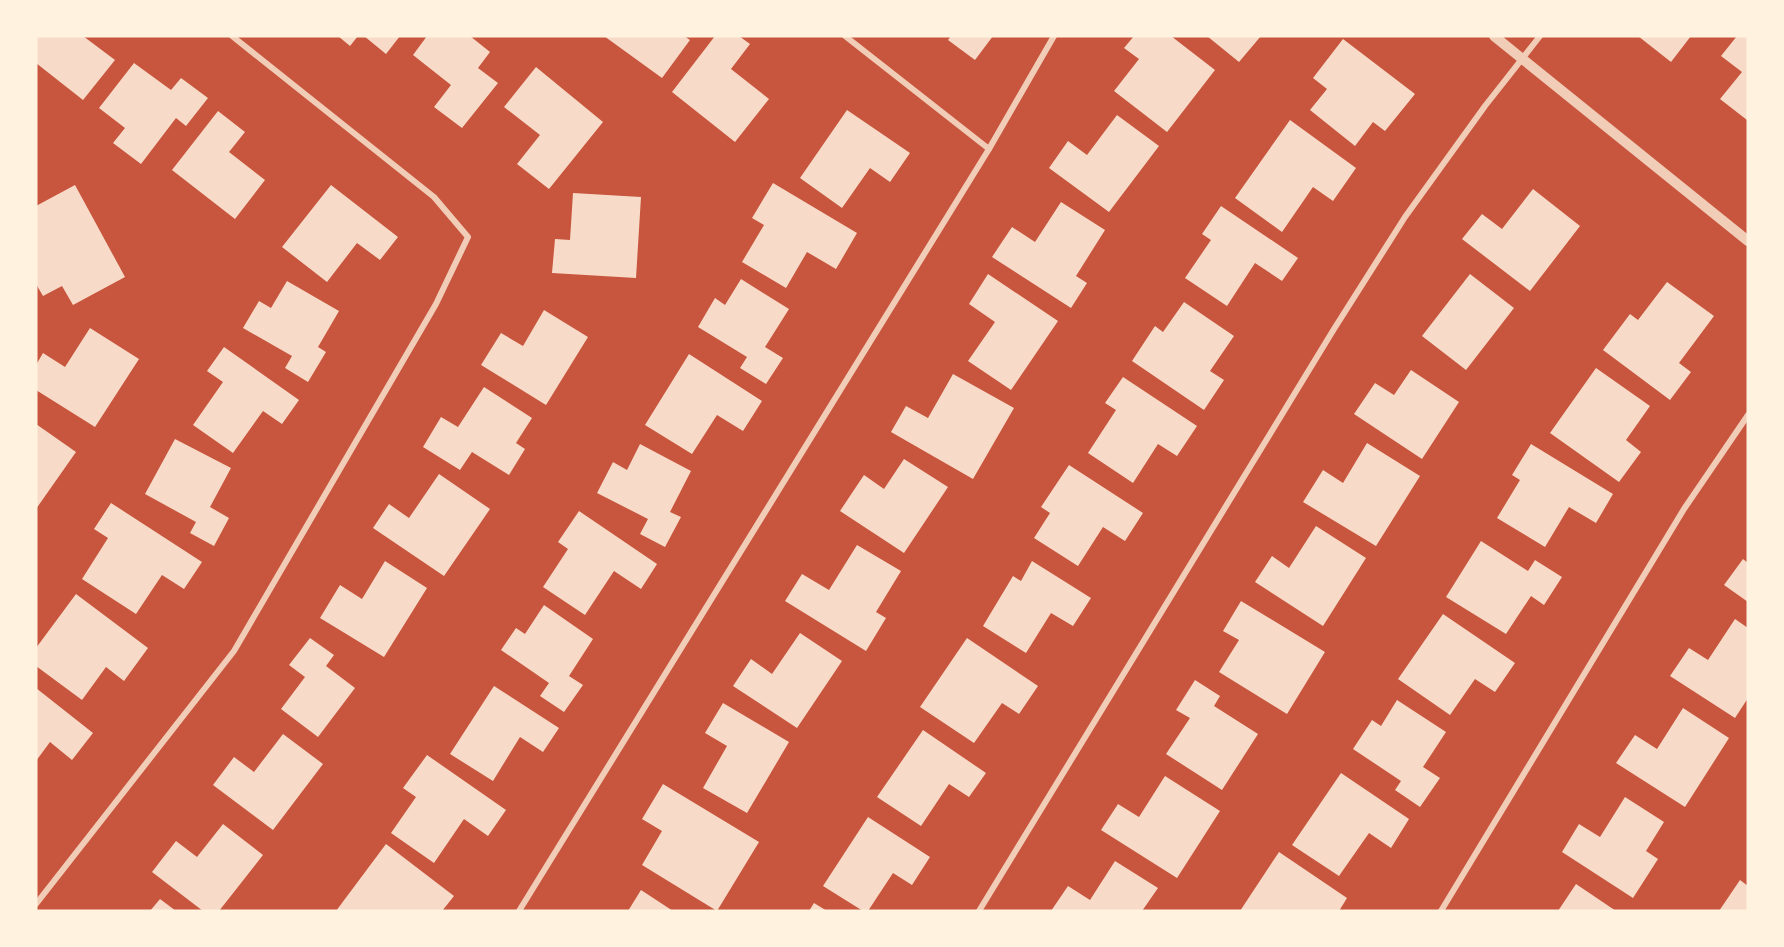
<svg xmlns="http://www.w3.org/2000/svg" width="1784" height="947" font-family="'Alegreya Sans',sans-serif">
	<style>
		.building { fill: #f7dbc8 }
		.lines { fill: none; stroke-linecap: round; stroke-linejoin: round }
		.minor { stroke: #f1ccb7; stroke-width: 6 }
		.tertiary { stroke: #f1ccb7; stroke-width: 10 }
	</style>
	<rect width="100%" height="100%" fill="#c8553d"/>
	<g class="building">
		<path d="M36,36H83L115,60L83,100L36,63Z"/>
		<path d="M338,36H358L350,46Z"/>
		<path d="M364,36H400L386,54Z"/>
		<path d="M427,36H470L490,52L478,68L498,83L462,128L434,107L451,85L413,55Z"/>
		<path d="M604,36H684L690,40L662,78Z"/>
		<path d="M715,36H739L750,44L731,69L769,99L735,142L672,92Z"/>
		<path d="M951,36H993L975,60L948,40Z"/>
		<path d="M1134,36H1171L1215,70L1167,132L1114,91L1139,59L1124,48Z"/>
		<path d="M1207,36H1261L1239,62Z"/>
		<path d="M1638,36H1691L1671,62Z"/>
		<path d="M1737,36H1748L1747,120L1720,99L1742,72L1721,56Z"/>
		<path d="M1343,39L1415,94L1385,131L1373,122L1355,146L1310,110L1327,89L1313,78Z"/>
		<path d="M134,63L171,90L181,78L208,98L186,126L176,118L141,164L113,143L125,128L99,108Z"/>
		<path d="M536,67L603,122L549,189L517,164L540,135L504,107Z"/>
		<path d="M847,110L910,153L890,182L870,168L842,208L800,178Z"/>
		<path d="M218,111L245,132L229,152L265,180L235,219L172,170Z"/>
		<path d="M1117,115L1159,146L1109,212L1049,168L1068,141L1087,155Z"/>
		<path d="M1290,120L1356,168L1333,201L1313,187L1282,232L1235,198Z"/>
		<path d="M773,183L857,233L836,269L807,252L786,288L742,262L764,225L752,218Z"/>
		<path d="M75,185L125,277L73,305L62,286L43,296L36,284V206Z"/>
		<path d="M331,185L398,237L380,260L357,243L327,282L282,247Z"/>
		<path d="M1533,189L1580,226L1530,291L1462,239L1482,214L1502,229Z"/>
		<path d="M573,193L641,197L636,278L552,273L555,239L570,240Z"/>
		<path d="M1061,202L1105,230L1076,276L1087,283L1071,308L992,257L1012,227L1035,242Z"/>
		<path d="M1221,206L1298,258L1282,281L1255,263L1227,306L1185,278L1211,240L1202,234Z"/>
		<path d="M988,274L1058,321L1011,390L968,361L995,322L969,304Z"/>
		<path d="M1470,274L1514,308L1466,370L1422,336Z"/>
		<path d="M741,279L789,309L765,347L783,358L766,384L740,368L747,357L698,327L715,298L725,305Z"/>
		<path d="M287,281L339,311L318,347L326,352L308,382L285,368L292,356L243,328L259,301L271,308Z"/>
		<path d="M1667,282L1714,316L1679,363L1691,372L1670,400L1603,350L1630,314L1638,320Z"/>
		<path d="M1184,302L1234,336L1210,371L1224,380L1204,410L1132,361L1155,326L1163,332Z"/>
		<path d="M544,310L588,337L546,405L481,365L501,333L523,346Z"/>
		<path d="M90,328L139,359L95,427L36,390V365L43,353L65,367Z"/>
		<path d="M224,347L299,400L282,424L263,411L233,453L193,425L223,382L207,371Z"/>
		<path d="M689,354L762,401L743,431L717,415L692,454L645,425Z"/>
		<path d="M1596,368L1650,406L1626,440L1641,452L1619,482L1550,433Z"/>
		<path d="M1411,370L1459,402L1422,459L1354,414L1375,383L1394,395Z"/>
		<path d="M953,374L1014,408L973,479L891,432L906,406L928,418Z"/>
		<path d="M1123,377L1197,426L1177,456L1158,444L1133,483L1088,453L1116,410L1105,403Z"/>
		<path d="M484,387L532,418L516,443L525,449L509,475L472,452L460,470L423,447L441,417L458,427Z"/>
		<path d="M36,424L76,452L36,509Z"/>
		<path d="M175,439L231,468L210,507L229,518L214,546L190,533L196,522L145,494Z"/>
		<path d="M1367,443L1420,476L1376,546L1303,502L1323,470L1343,483Z"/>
		<path d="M640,444L691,471L670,512L681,517L665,547L640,534L648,519L597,493L613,462L627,470Z"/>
		<path d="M1531,444L1613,494L1596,523L1569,507L1545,547L1497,518L1520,480L1512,475Z"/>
		<path d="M904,459L948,487L904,553L840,511L864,475L884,489Z"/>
		<path d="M1069,465L1143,513L1125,541L1103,527L1078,566L1034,538L1050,513L1041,507Z"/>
		<path d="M439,474L490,509L444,576L373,528L389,504L409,518Z"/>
		<path d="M111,503L202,562L184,589L162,575L136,614L82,579L108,538L94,529Z"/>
		<path d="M579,511L657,564L641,589L614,571L585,615L543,587L568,549L558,542Z"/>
		<path d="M1316,526L1366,558L1323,626L1255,582L1272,556L1289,568Z"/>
		<path d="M1481,541L1528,571L1535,560L1562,577L1544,605L1531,596L1506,634L1446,597Z"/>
		<path d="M857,545L901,571L876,612L886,618L866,651L785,601L802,574L829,590Z"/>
		<path d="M1743,559L1748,563V602L1724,585Z"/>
		<path d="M385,561L427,588L384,657L320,618L340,585L362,599Z"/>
		<path d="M1032,561L1091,598L1073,626L1051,613L1026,653L983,626L1013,576L1021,581Z"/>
		<path d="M76,594L148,648L124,681L106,667L82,700L36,666V648Z"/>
		<path d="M1241,601L1325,652L1287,714L1219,672L1239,640L1223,631Z"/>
		<path d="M544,605L593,639L569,676L583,685L564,712L540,696L549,683L501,650L516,628L525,634Z"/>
		<path d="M1443,614L1515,663L1495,692L1475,679L1450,715L1398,679Z"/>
		<path d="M1735,619L1748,628V698L1735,718L1670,676L1689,648L1708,660Z"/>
		<path d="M800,633L842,661L797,728L733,686L751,659L772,674Z"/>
		<path d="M310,638L334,655L326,666L355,688L318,737L281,709L305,677L289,665Z"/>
		<path d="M967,638L1038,686L1019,714L1002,703L974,743L920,707Z"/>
		<path d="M1195,680L1220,696L1214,706L1258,734L1222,790L1166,754L1190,718L1176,710Z"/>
		<path d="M494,686L559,728L543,752L520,737L493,781L450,754Z"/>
		<path d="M36,688L93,733L72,760L50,742L36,761Z"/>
		<path d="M1397,700L1446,732L1423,767L1440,778L1420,807L1395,790L1401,781L1353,749L1372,720L1381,726Z"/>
		<path d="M723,703L789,742L747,813L703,788L727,746L705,733Z"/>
		<path d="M1683,708L1729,738L1685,807L1616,763L1635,735L1657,749Z"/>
		<path d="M923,730L986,773L969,797L949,784L921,826L877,797Z"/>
		<path d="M283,734L323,764L273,830L213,785L234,757L254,772Z"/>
		<path d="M427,755L506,810L488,836L464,819L434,863L391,833L416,797L403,788Z"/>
		<path d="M1341,773L1409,819L1391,848L1369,833L1339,876L1292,845Z"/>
		<path d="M1165,776L1220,811L1177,878L1101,830L1118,804L1139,817Z"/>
		<path d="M663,784L759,842L717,911L642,865L662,831L642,819Z"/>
		<path d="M1625,797L1664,822L1646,851L1658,859L1633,898L1562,852L1579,824L1600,837Z"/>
		<path d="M868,817L930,857L912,885L893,873L868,911H863L823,886Z"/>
		<path d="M223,824L263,855L219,911H203L152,872L176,841L197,857Z"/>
		<path d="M386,844L454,896L442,911H336Z"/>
		<path d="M1279,852L1347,898L1339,911H1240Z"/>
		<path d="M1115,861L1158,888L1142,911H1051L1068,886L1090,900Z"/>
		<path d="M1740,880L1748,886V911H1719Z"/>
		<path d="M1576,884L1616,911H1558Z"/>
		<path d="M641,890L673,911H628Z"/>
		<path d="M160,899L176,911H150Z"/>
		<path d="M814,903L827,911H809Z"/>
	</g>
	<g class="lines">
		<g class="minor">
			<path d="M845,36L989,149"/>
			<path d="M36,904L234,651L436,304L468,237L434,197L232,36"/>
			<path d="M519,911L989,149L1054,36"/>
			<path d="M979,911L1334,329L1405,217L1485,106L1540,36"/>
			<path d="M1441,911L1684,509L1748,415"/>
		</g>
		<path class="tertiary" d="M1494,36L1748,241"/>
	</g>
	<rect width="1784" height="947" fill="none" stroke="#fff3e0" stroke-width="75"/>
</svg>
